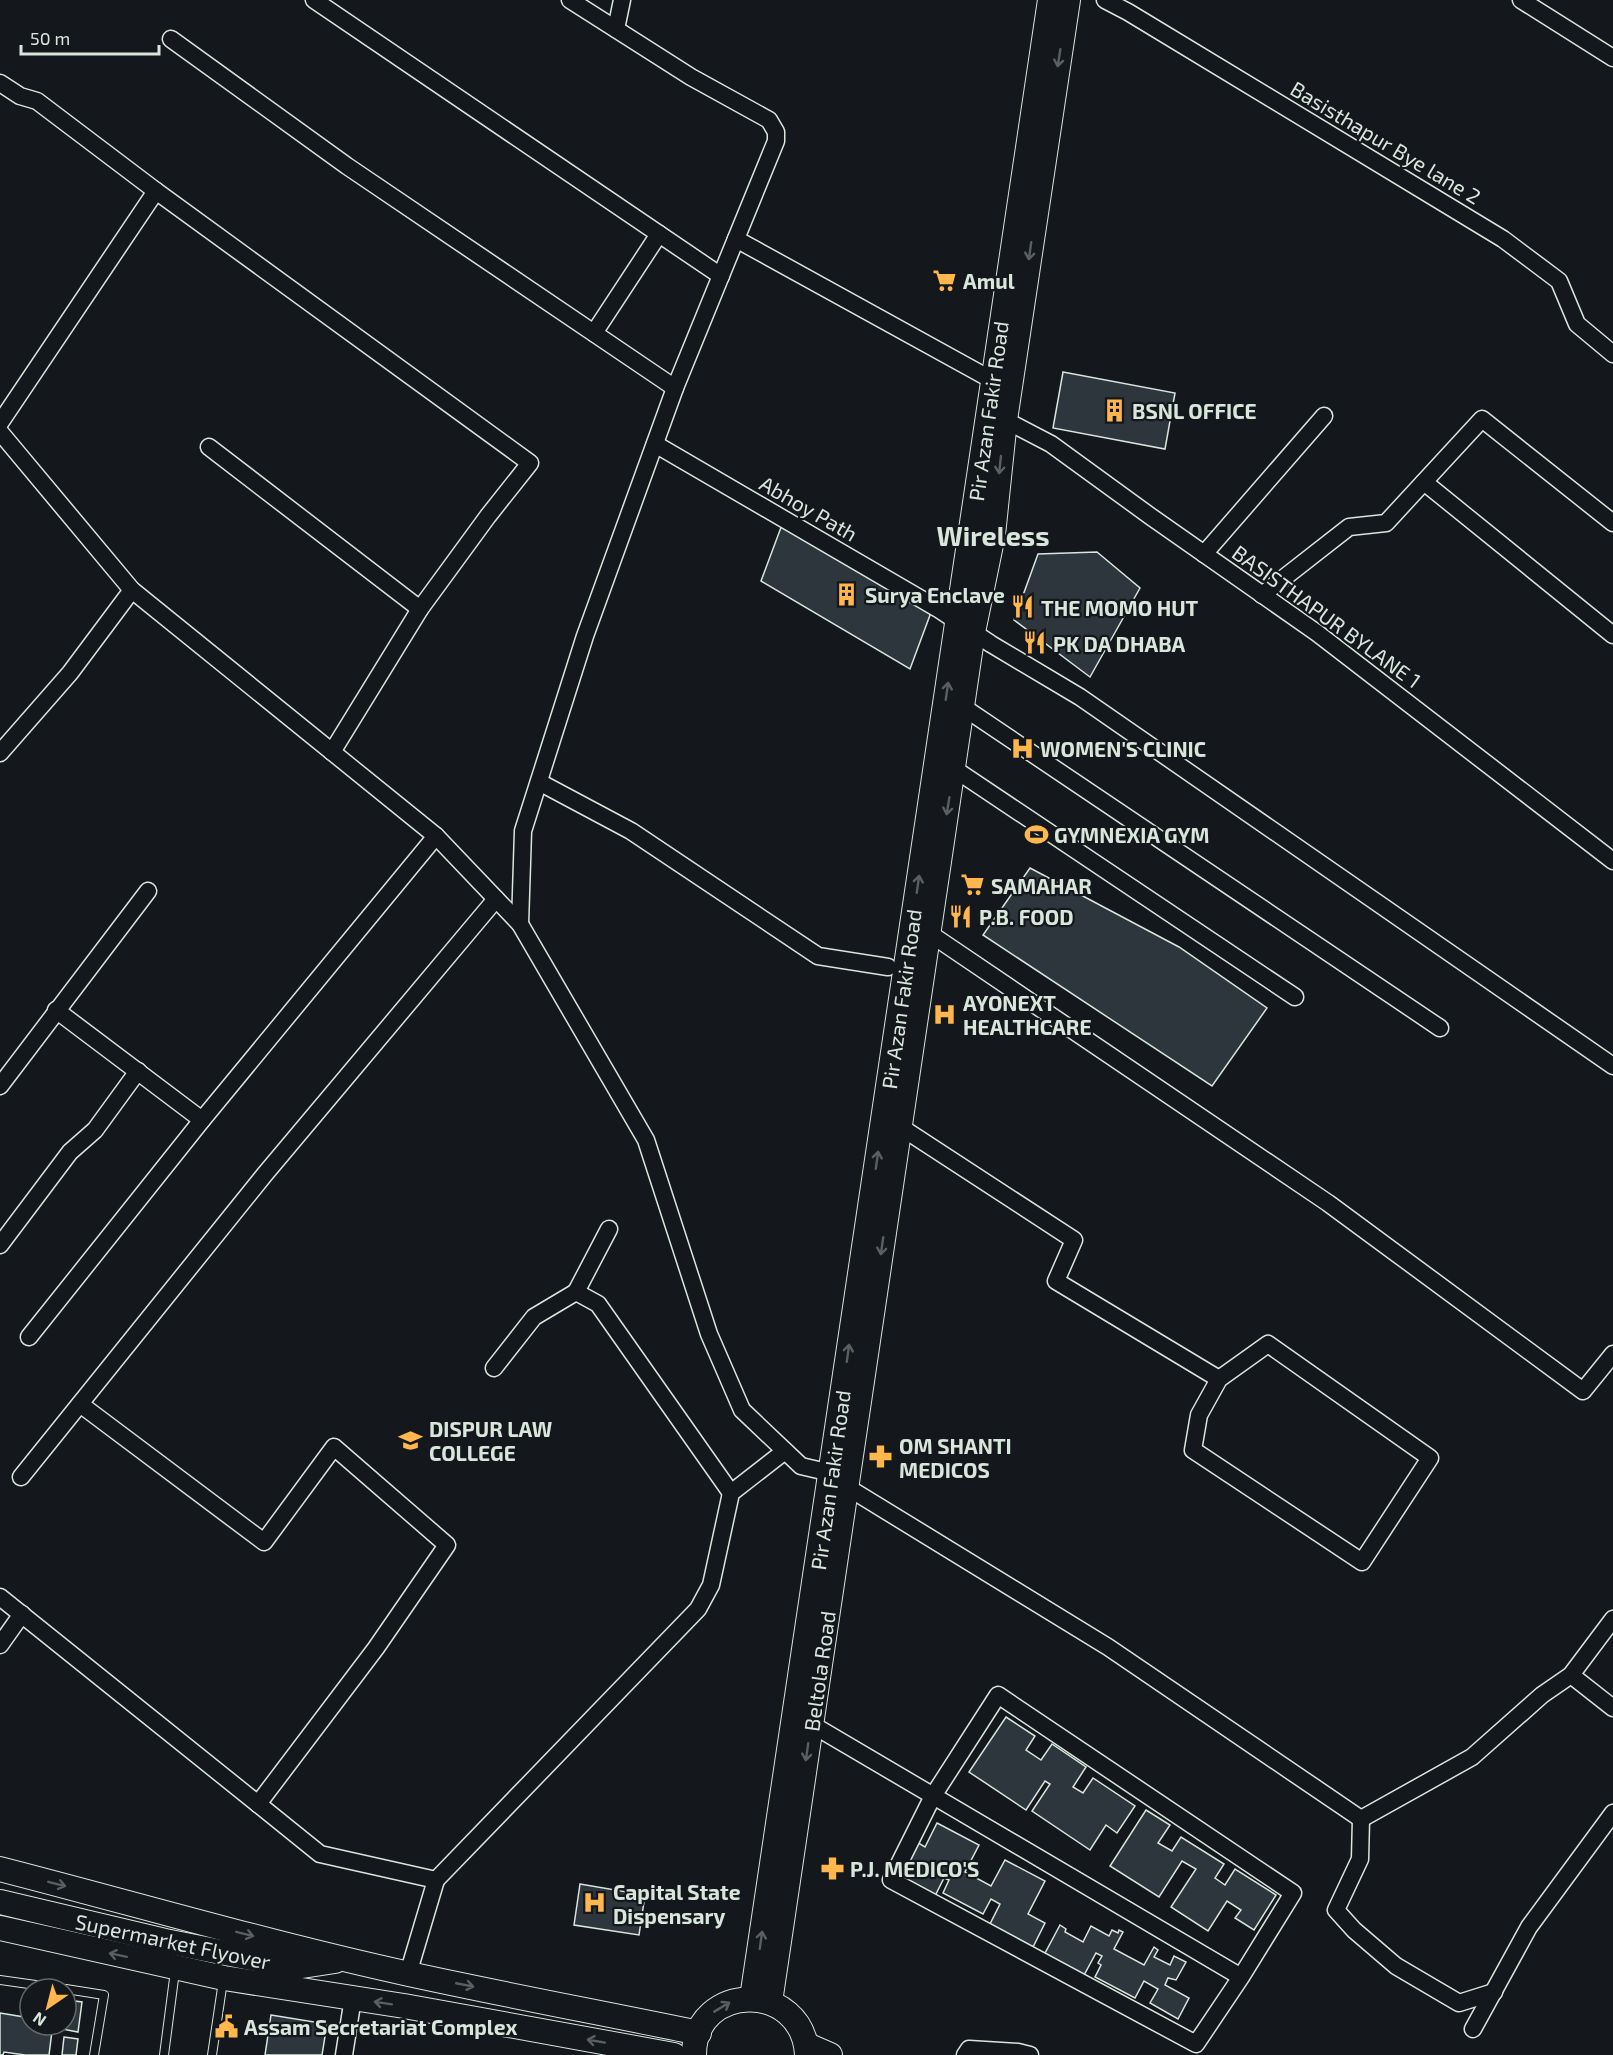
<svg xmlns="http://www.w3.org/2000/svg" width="1613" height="2055" font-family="'Exo 2',sans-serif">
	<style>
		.building { fill: #2c363c; stroke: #d8e6dc; stroke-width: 1.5 }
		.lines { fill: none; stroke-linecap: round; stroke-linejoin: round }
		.service-casing { stroke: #d8e6dc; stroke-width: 10 }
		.minor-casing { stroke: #d8e6dc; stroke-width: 19 }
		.secondary-casing { stroke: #d8e6dc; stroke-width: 26 }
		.service { stroke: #14181c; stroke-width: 8 }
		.minor { stroke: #14181c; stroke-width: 16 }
		.secondary { stroke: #14181c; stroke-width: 24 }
		.oneway { stroke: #59605f }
		.labels { text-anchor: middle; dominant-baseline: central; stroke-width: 4.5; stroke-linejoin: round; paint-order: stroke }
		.street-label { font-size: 21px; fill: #d8e6dc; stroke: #14181c }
		.poi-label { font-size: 21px; font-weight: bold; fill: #d8e6dc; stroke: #14181c; text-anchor: start }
		.district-label { font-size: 27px; font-weight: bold; fill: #d8e6dc; stroke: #14181c }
	</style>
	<rect width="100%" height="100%" fill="#14181c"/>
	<g class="building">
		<path d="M1063,372L1175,393L1165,449L1053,428Z"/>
		<path d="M783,522L933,607L910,669L761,581Z"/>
		<path d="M1097,552L1140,588L1090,677L1014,620L1038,554Z"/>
		<path d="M1030,868L1179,947L1267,1008L1212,1086L983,935Z"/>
		<path d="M1006,1717L1035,1736L1026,1750L1041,1760L1052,1744L1086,1767L1073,1787L1083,1793L1093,1778L1135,1806L1117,1833L1106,1825L1090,1850L1032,1811L1050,1784L1045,1781L1026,1810L969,1772Z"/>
		<path d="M1146,1810L1170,1825L1158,1843L1172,1851L1181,1837L1224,1864L1215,1878L1225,1885L1235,1869L1276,1895L1254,1930L1235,1918L1241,1910L1227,1901L1208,1931L1171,1907L1196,1869L1182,1861L1159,1897L1110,1866Z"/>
		<path d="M937,1823L979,1845L965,1872L991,1886L1005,1860L1045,1881L1028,1914L1045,1923L1033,1947L990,1924L1000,1904L991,1899L983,1914L943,1893L949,1880L944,1878L935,1896L896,1876L915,1841L925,1847Z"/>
		<path d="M580,1884L645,1895L639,1935L574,1925Z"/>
		<path d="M1060,1925L1066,1929L1065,1932L1083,1942L1091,1926L1109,1936L1112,1930L1118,1933L1119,1930L1123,1932L1114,1949L1144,1965L1154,1947L1158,1950L1154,1957L1170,1965L1174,1956L1186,1962L1176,1980L1168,1978L1165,1985L1189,1998L1178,2019L1150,2003L1158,1989L1144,1981L1135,1998L1095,1977L1101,1965L1098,1963L1102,1956L1096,1953L1083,1977L1044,1955Z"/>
		<path d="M67,2000L82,2002L78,2032L62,2029L63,2025H66Z"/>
		<path d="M0,2013L30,2018V2025H37L36,2029L52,2031L49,2055H25L4,2052L3,2055H0Z"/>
		<path d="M271,2015L327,2024L322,2055H265Z"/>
		<path d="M64,2037L78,2039L76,2055H62Z"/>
	</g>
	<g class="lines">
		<defs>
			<g id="service">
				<path d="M0,1980L64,1989"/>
				<path d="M66,1989L104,1995L94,2055"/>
				<path d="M164,2055L175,1971"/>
				<path d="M212,2055L223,1981"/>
			</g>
			<g id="minor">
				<path d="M314,0L721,276"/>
				<path d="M1105,0L1128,12L1503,239L1559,281L1577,324L1613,354"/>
				<path d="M1521,0L1613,58"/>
				<path d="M616,29L622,0"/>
				<path d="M171,39L347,166L675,388"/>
				<path d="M0,83L20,96L37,101L156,191"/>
				<path d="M736,239L1001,385"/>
				<path d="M594,333L659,234"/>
				<path d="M1005,420L1051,444L1150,516L1317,633L1613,861"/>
				<path d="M0,423L156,191L530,463L488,516L420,609L332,752"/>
				<path d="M0,432L132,590L436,836L520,924L646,1140L709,1334L742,1410L801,1466L831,1473"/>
				<path d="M655,444L940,610L991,644L1080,697L1613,1066"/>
				<path d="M209,447L420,609"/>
				<path d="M1424,482L1613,635"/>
				<path d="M1204,554L1324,416"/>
				<path d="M1262,595L1349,527L1386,523L1482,419L1613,523"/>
				<path d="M963,707L1440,1028"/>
				<path d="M0,753L70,673L132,590"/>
				<path d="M953,768L1295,997"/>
				<path d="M539,782L631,831L818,956L888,967"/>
				<path d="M520,924L523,831L585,636L675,388L776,141V132L769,120L691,77L570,0"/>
				<path d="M929,933L1328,1203L1583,1391L1613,1354"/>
				<path d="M56,1010L202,1120"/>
				<path d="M0,1086L148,891"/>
				<path d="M893,1122L1074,1240L1056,1281L1219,1379"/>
				<path d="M0,1245L70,1152L95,1130L138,1071"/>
				<path d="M576,1292L609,1229"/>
				<path d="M29,1337L202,1120L436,836"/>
				<path d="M1268,1344L1430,1458L1362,1562L1193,1450L1199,1415L1219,1379Z"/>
				<path d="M494,1368L534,1317L576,1292L598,1304L731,1493"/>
				<path d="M80,1404L264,1542L334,1447L447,1545L376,1648L258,1804L320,1854L436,1880L408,1974"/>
				<path d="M21,1477L265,1174L496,899"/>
				<path d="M847,1487L1108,1647L1361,1819"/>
				<path d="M0,1597L258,1804"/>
				<path d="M0,1645L22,1614"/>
				<path d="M1571,1675L1613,1708"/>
				<path d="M811,1724L823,1731L1241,1977L1293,1893L998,1695L933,1796L891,1880L1196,2044L1241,1977"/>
				<path d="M1361,1819L1472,1757L1542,1695L1571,1675L1613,1619"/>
				<path d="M1361,1819L1360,1859L1336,1910L1354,1930L1396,1966L1459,2003L1494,1992"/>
				<path d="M436,1880L698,1609L711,1585L731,1493L785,1451"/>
				<path d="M1473,2029L1529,1927L1613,1813"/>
				<path d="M344,2055L353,1998"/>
				<path d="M965,2055L969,2049L1018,2052L1030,2055"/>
			</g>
			<g id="secondary">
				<path d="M0,1869C136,1904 272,1944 409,1974C505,1995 602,2013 699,2033"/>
				<path d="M0,1902L165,1941L296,1967L335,1961"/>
				<path d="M0,1928L224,1978L404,2006L674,2055"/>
				<path d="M752,1998L1050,0"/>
				<path d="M770,2002L973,632L993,535L1005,420L1068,0"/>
				<path d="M807,2045L830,2055"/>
				<path d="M694,2055C694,1982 803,1980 807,2055"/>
			</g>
		</defs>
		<use href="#service" class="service-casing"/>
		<use href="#minor" class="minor-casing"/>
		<use href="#secondary" class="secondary-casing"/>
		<use href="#service" class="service"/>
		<use href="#minor" class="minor"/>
		<use href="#secondary" class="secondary"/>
	</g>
	<defs><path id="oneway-shaft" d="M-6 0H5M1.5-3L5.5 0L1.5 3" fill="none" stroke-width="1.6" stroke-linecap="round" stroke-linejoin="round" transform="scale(1.5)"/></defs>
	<g class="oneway">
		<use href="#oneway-shaft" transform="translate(1059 58) rotate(99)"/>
		<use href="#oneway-shaft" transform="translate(1030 251) rotate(98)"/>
		<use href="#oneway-shaft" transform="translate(1000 465) rotate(96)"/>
		<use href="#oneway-shaft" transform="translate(947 691) rotate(-82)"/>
		<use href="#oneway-shaft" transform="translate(948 806) rotate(99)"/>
		<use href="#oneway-shaft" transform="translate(918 884) rotate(-82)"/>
		<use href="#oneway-shaft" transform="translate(877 1160) rotate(-82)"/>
		<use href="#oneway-shaft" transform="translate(882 1246) rotate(98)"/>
		<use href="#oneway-shaft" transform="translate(848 1353) rotate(-82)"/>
		<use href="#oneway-shaft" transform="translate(807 1752) rotate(98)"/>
		<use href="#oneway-shaft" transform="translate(57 1884) rotate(14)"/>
		<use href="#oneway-shaft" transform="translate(245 1934) rotate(14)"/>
		<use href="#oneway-shaft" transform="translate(761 1940) rotate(-82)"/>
		<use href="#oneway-shaft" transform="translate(118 1955) rotate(-168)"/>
		<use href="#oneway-shaft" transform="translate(465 1985) rotate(11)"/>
		<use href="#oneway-shaft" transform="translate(383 2003) rotate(-171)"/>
		<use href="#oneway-shaft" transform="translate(722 2007) rotate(-31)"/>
		<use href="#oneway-shaft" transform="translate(596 2041) rotate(-170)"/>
	</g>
	<defs>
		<symbol id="supermarket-bare" viewBox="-9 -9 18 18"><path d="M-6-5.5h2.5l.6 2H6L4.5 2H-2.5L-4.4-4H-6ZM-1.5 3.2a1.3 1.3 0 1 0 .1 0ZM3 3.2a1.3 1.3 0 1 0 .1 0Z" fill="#ffb74d" stroke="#14181c" stroke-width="2.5" paint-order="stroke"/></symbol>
		<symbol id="building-bare" viewBox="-9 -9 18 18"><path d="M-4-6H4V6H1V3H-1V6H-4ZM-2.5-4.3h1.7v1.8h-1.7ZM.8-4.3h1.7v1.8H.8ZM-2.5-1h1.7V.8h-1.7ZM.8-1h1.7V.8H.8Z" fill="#ffb74d" stroke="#14181c" stroke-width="2.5" paint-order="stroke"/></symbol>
		<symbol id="restaurant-bare" viewBox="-9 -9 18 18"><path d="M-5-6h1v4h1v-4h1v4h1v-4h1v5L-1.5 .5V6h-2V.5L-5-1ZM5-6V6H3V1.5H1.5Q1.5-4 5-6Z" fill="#ffb74d" stroke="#14181c" stroke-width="2.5" paint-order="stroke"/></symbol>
		<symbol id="hospital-bare" viewBox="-9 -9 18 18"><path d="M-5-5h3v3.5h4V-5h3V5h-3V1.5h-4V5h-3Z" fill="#ffb74d" stroke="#14181c" stroke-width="2.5" paint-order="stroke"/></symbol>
		<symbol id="stadium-bare" viewBox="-9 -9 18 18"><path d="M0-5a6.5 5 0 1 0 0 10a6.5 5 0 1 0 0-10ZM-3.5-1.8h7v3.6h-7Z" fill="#ffb74d" stroke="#14181c" stroke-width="2.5" paint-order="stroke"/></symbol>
		<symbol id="university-bare" viewBox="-9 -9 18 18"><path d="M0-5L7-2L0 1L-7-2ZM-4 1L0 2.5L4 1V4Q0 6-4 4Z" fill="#ffb74d" stroke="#14181c" stroke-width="2.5" paint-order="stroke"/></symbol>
		<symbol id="pharmacy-bare" viewBox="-9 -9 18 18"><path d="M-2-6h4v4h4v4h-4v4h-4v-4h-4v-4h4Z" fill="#ffb74d" stroke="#14181c" stroke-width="2.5" paint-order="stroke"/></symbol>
		<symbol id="civic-bare" viewBox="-9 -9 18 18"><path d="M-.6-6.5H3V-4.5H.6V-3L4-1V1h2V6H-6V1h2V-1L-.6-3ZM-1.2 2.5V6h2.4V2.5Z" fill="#ffb74d" stroke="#14181c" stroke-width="2.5" paint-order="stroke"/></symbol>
	</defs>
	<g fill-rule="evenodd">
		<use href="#supermarket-bare" x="928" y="264" width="33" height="33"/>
		<use href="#building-bare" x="1098" y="394" width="33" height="33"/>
		<use href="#building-bare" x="830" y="578" width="33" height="33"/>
		<use href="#restaurant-bare" x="1006" y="590" width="33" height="33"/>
		<use href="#restaurant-bare" x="1018" y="626" width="33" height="33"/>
		<use href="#hospital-bare" x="1006" y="732" width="33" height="33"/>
		<use href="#stadium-bare" x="1020" y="818" width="33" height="33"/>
		<use href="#supermarket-bare" x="956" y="868" width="33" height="33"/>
		<use href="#restaurant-bare" x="944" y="900" width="33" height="33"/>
		<use href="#hospital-bare" x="928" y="998" width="33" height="33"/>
		<use href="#university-bare" x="394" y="1424" width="33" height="33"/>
		<use href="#pharmacy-bare" x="864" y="1440" width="33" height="33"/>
		<use href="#pharmacy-bare" x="816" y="1852" width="33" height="33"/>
		<use href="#hospital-bare" x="578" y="1886" width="33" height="33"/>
		<use href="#civic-bare" x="210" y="2010" width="33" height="33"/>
	</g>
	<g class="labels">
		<g class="street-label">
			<text transform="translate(1386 142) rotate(31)">Basisthapur Bye lane 2</text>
			<text transform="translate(988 411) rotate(-82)">Pir Azan Fakir Road</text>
			<text transform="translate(809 508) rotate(30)">Abhoy Path</text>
			<text transform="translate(1327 616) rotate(36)">BASISTHAPUR BYLANE 1</text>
			<text transform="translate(901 999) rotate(-82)">Pir Azan Fakir Road</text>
			<text transform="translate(830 1480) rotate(-82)">Pir Azan Fakir Road</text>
			<text transform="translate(819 1671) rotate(-82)">Beltola Road</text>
			<text transform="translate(173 1941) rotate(12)">Supermarket Flyover</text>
		</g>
		<g class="poi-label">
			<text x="963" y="280">Amul</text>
			<text x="1132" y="410">BSNL OFFICE</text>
			<text x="865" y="594">Surya Enclave</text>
			<text x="1041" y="607">THE MOMO HUT</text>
			<text x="1053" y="643">PK DA DHABA</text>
			<text x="1040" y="748">WOMEN'S CLINIC</text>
			<text x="1054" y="834">GYMNEXIA GYM</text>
			<text x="991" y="885">SAMAHAR</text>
			<text x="979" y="916">P.B. FOOD</text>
			<text x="963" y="1002">AYONEXT<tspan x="963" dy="24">HEALTHCARE</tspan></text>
			<text x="429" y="1428">DISPUR LAW<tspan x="429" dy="24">COLLEGE</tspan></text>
			<text x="899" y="1445">OM SHANTI<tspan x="899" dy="24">MEDICOS</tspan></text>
			<text x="850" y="1868">P.J. MEDICO'S</text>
			<text x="613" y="1891">Capital State<tspan x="613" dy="24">Dispensary</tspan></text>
			<text x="244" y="2026">Assam Secretariat Complex</text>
		</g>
		<g class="district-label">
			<text x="993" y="535">Wireless</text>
		</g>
	</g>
	<g transform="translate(48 2007) rotate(215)"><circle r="28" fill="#14181c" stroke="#626a69" stroke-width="1.5"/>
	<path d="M0-4.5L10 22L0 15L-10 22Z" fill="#ffb74d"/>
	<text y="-9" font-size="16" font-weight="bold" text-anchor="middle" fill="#d8e6dc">N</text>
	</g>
	<path d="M21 45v9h138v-9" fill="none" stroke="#d8e6dc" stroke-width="3"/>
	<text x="30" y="45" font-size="18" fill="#d8e6dc" stroke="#14181c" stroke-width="4.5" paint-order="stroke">50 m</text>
</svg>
